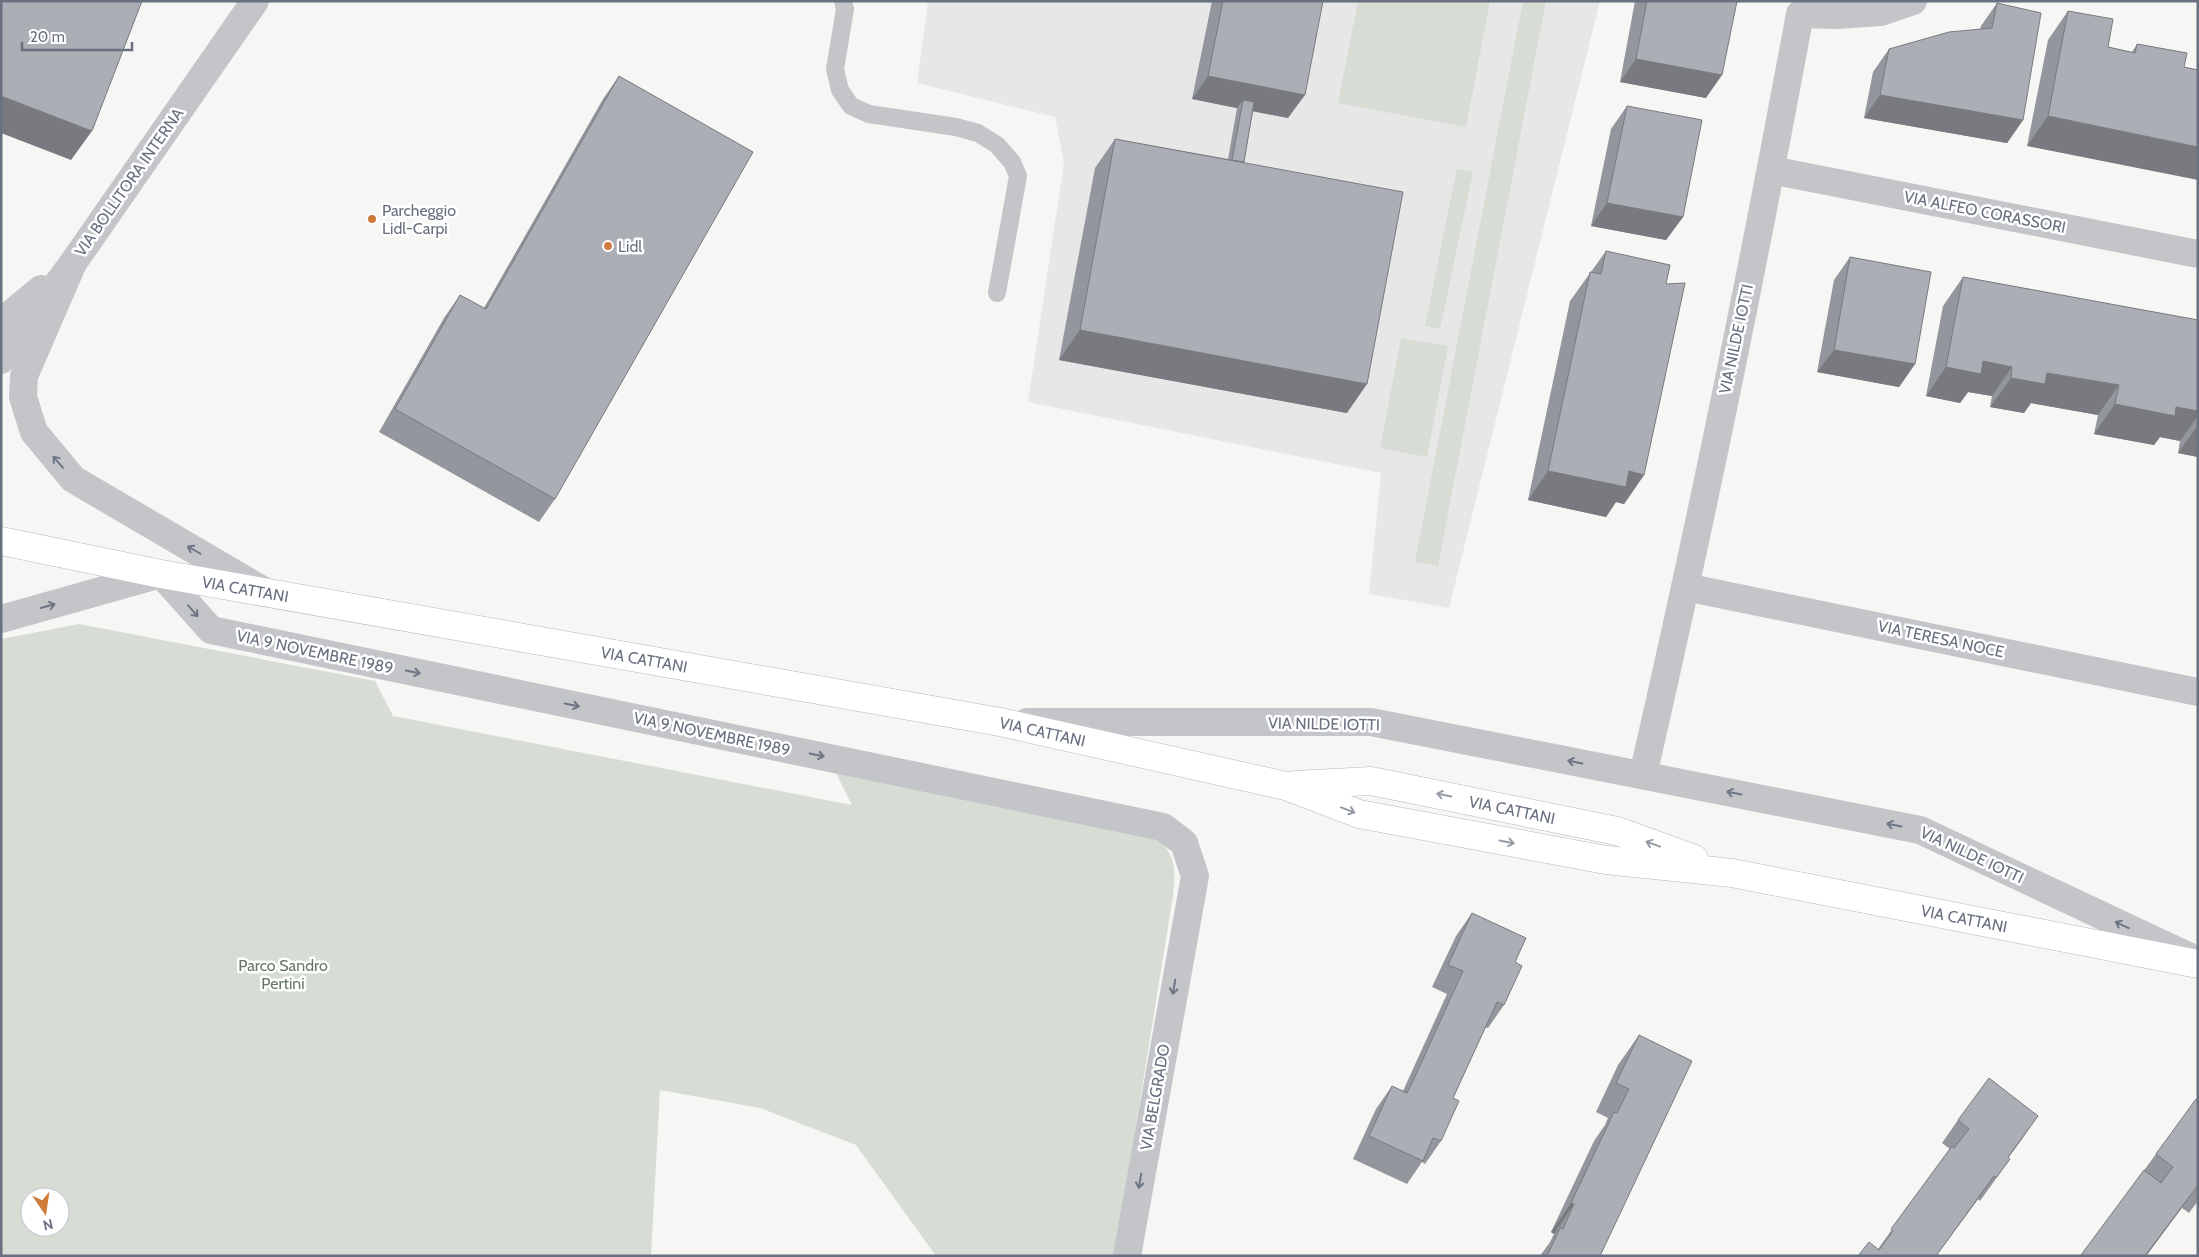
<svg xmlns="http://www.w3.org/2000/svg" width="2199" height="1257" font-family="Cabin,sans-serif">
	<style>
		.built { fill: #e7e7e7 }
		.green { fill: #d7ddd5; fill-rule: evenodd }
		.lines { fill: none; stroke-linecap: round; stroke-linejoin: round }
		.secondary-casing { stroke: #b5b8bd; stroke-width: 29 }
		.service { stroke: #c3c5c8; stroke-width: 18 }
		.minor { stroke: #c3c5c8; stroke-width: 28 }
		.tertiary { stroke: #c3c5c8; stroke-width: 28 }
		.secondary { stroke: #fff; stroke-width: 28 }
		.wall { fill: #93969c }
		.shaded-wall { fill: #787a7f }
		.building { fill: #abaeb5; stroke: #787a7f }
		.oneway { stroke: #6e7585 }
		.oneway2 { stroke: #969ca7 }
		.poi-dot { fill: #cf7c3b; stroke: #fff; stroke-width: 2 }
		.labels { text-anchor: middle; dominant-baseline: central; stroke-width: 5; stroke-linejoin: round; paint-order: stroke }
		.street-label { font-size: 16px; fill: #697181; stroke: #fff }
		.poi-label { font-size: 16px; fill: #697181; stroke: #fff; text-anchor: start }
		.park-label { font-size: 16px; fill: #677967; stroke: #fff }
	</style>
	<rect width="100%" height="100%" fill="#f6f6f4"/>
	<path class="built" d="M928,1H1600L1449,608L1369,594L1381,473L1028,402L1064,163L1055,117L917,83Z"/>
	<g class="green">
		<path d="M1358,1H1490L1466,127L1338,103Z"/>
		<path d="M1523,1H1546L1438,566L1415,562Z"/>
		<path d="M1457,169L1473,172L1440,329L1425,326Z"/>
		<path d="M1401,338L1448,346L1427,457L1380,448Z"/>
		<path d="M79,624L375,681L393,716L852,805L835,771L1152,832C1176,855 1176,865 1173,896L1115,1256H936L856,1145L760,1108L660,1090L651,1256H1V639ZM30,1197H60V1227H30Z"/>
	</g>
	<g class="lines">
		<defs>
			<g id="secondary">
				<path id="s1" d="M1,541L161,574L1000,722L1286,786L1359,814L1606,860L1732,873L2198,964"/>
				<path id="s2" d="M1295,785L1371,781L1617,831L1694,859"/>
			</g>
		</defs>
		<use href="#secondary" class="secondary-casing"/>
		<path class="service" d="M843,1L845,9L835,69L840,90L851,106L869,114L956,127L978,133L997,145L1012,162L1018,176L997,293"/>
		<g class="minor">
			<path d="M1771,170L2198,254"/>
			<path d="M161,574L211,630L1163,827L1184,843L1195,876L1127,1256"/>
			<path d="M1685,587L2198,692"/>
			<path d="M1027,722H1371L1920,830L2192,958"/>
			<path d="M1643,775C1701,523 1753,269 1800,14L1837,15L1881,12L1913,1"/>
		</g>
		<g class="tertiary">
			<path d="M73,263L24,376L23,397L34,432L73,479L264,591"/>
			<path d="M1,322L41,289"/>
			<path d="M1,360L73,263L255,1"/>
			<path d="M1,619L161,574"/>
		</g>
		<use href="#secondary" class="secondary"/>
	</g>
	<g class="wall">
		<path d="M1212,1H1323L1288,118L1253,111L1244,162L1347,413L1059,360L1095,168L1115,139L1228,159L1237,108L1192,99Z"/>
		<path d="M1635,1H1737L1706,98L1620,82Z"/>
		<path d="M1997,3L2023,120L2007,143L1864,118L1873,72L1889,49L1980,29L1981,26Z"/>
		<path d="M2068,11L2108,47L2132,52L2137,44L2187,53L2027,146L2048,40Z"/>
		<path d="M619,76L555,499L539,522L379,432L444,318L460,295L484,308L603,99Z"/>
		<path d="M1627,106L1683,217L1666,240L1591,226L1611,129Z"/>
		<path d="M1606,251L1666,284L1644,475L1624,504L1616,502L1606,517L1528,500L1570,301Z"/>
		<path d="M1850,257L1915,364L1899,387L1817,372L1834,280Z"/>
		<path d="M1963,277L2198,320V457L2178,453L2180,441L2160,437L2154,445L2094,434L2098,415L2031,403L2024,413L1990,407L1992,396L1968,392L1960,403L1926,396L1943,306Z"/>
		<path d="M1472,913L1515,962L1504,1005L1488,1028L1485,1027L1453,1098L1441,1141L1425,1164L1422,1162L1407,1184L1353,1159L1376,1109L1392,1086L1403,1091L1447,994L1432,987L1456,936Z"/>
		<path d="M1639,1035L1600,1256H1540L1550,1242L1554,1234L1551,1232L1594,1141L1605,1125L1608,1118L1596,1112L1618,1065Z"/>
		<path d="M2198,1100V1201L2189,1213L2182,1208L2146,1256H2081L2156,1154Z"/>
		<path d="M1958,1120L2022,1139L2008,1157L2010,1159L1980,1201L1978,1199L1936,1256H1858L1878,1249L1950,1149L1942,1143Z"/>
	</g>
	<g class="shaded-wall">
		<path d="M1636,59L1722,75L1706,98L1620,82Z"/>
		<path d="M1208,76L1305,95L1288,118L1241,109L1243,100L1237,108L1192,99Z"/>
		<path d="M1880,95L2023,120L2007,143L1864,118Z"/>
		<path d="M1,96L92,131L71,160L1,133Z"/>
		<path d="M2048,116L2198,147V180L2027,146Z"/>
		<path d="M1607,203L1683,217L1666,240L1591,226Z"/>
		<path d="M1080,330L1367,384L1347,413L1059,360Z"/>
		<path d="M1834,350L1915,364L1899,387L1817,372Z"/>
		<path d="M1983,361L2012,367L1992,396L1968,392L1960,403L1926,396L1946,367Z"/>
		<path d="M2047,373L2119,385L2098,415L2031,403L2024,413L1990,407L2011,378Z"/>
		<path d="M2115,404L2176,407L2198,411V416L2180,441L2160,437L2154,445L2094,434Z"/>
		<path d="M2198,425V457L2178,453Z"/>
		<path d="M1548,471H1629L1644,475L1624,504L1616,502L1606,517L1528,500Z"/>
		<path d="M2038,1116L2022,1139L1992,1180L2008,1157Z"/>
		<path d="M1994,1176L1978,1199L1936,1256Z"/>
		<path d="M2198,1185L2146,1256H2145Z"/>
		<path d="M1571,1203L1574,1204L1554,1234L1551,1232Z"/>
	</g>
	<g class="building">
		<path d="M1,1H142L92,131L1,96Z"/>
		<path d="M1223,1H1323L1305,95L1208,76Z"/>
		<path d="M1647,1H1737L1722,75L1636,59Z"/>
		<path d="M1997,3L2041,13L2023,120L1880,95L1889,49L1949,32L1992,28Z"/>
		<path d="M2068,11L2113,19L2108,47L2135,53L2137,44L2187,53L2184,67L2198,70V147L2048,116Z"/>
		<path d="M619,76L753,152L555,499L395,409L460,295L486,309Z"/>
		<path d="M1243,100L1254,102L1244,162L1232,160Z"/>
		<path d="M1627,106L1702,120L1683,217L1607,203Z"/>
		<path d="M1115,139L1403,192L1367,384L1080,330Z"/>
		<path d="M1606,251L1670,265L1666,284L1685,283L1644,475L1629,471L1626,487L1548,471L1590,272L1601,274Z"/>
		<path d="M1850,257L1931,272L1915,364L1834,350Z"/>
		<path d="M1963,277L2198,320V411L2176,407L2175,416L2115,404L2119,385L2047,373L2045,384L2011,378L2012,367L1983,361L1981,374L1946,367Z"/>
		<path d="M1472,913L1526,938L1515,962L1522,966L1504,1005L1497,1002L1453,1098L1459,1101L1441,1141L1433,1138L1423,1161L1369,1136L1392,1086L1407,1093L1413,1081L1463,971L1448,965Z"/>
		<path d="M1639,1035L1692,1061L1600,1256H1547L1560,1228L1563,1229L1574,1204L1571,1203L1614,1112L1617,1113L1629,1089L1616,1083Z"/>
		<path d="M1989,1078L2038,1116L2008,1157L2010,1159L1996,1178L1994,1176L1936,1256H1858L1869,1242L1879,1250L1893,1231L1891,1229L1952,1146L1954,1148L1969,1129L1958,1120Z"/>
		<path d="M2196,1099L2198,1100V1185L2145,1256H2083L2081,1255L2144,1170L2161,1183L2173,1167L2156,1154Z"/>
	</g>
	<defs><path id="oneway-shaft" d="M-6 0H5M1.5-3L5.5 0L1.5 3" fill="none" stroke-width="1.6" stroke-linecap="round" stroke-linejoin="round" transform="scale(1.25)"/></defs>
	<g class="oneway">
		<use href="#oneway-shaft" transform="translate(58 462) rotate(-131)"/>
		<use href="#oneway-shaft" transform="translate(194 550) rotate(-150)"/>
		<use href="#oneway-shaft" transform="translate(48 606) rotate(-16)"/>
		<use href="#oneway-shaft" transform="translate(193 611) rotate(49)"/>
		<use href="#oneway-shaft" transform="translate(413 672) rotate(12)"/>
		<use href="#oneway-shaft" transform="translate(572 705) rotate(12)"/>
		<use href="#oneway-shaft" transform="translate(817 755) rotate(12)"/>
		<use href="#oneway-shaft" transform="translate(1575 762) rotate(-169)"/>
		<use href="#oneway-shaft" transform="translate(1734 793) rotate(-169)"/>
		<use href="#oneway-shaft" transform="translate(1894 825) rotate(-169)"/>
		<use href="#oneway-shaft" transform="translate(2122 925) rotate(-155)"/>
		<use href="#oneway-shaft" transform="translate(1174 987) rotate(100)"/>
		<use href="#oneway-shaft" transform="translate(1140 1181) rotate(100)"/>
	</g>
	<g class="oneway2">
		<use href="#oneway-shaft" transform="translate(1444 795) rotate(-169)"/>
		<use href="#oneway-shaft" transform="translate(1348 810) rotate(21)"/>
		<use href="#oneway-shaft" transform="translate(1507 842) rotate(11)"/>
		<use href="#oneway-shaft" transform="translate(1653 844) rotate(-160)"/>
	</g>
	<g class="poi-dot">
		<circle cx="372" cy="219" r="5"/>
		<circle cx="608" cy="246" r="5"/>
	</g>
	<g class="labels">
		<g class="street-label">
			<text transform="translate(129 182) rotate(-55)">VIA BOLLITORA INTERNA</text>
			<text transform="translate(1985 212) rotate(11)">VIA ALFEO CORASSORI</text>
			<text transform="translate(1736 339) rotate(-78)">VIA NILDE IOTTI</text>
			<text stroke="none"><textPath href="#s1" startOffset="249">VIA CATTANI</textPath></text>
			<text transform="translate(1941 639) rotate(12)">VIA TERESA NOCE</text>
			<text transform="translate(315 652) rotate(12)">VIA 9 NOVEMBRE 1989</text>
			<text stroke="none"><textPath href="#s1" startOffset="654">VIA CATTANI</textPath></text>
			<text transform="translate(1324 724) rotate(1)">VIA NILDE IOTTI</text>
			<text stroke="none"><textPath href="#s1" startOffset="1059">VIA CATTANI</textPath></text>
			<text transform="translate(712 734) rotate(12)">VIA 9 NOVEMBRE 1989</text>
			<text stroke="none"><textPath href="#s2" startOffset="220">VIA CATTANI</textPath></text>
			<text transform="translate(1972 855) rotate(25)">VIA NILDE IOTTI</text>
			<text stroke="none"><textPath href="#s1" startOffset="2001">VIA CATTANI</textPath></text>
			<text transform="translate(1155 1097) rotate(-80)">VIA BELGRADO</text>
		</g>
		<g class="poi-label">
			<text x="382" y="210">Parcheggio<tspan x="382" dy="18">Lidl-Carpi</tspan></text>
			<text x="618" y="246">Lidl</text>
		</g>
		<g class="park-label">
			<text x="283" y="965">Parco Sandro<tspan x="283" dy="18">Pertini</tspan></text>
		</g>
	</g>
	<rect width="2199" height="1257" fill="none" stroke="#697181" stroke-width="5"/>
	<g transform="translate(45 1212) rotate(167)"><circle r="24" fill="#ffffff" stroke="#c3c6cd"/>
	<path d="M0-4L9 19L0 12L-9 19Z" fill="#cf7c3b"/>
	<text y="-8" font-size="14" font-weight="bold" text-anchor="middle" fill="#697181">N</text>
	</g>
	<path d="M22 42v8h110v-8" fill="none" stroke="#697181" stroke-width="2.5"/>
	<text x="30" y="42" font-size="15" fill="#697181" stroke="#ffffff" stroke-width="4" paint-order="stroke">20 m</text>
</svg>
